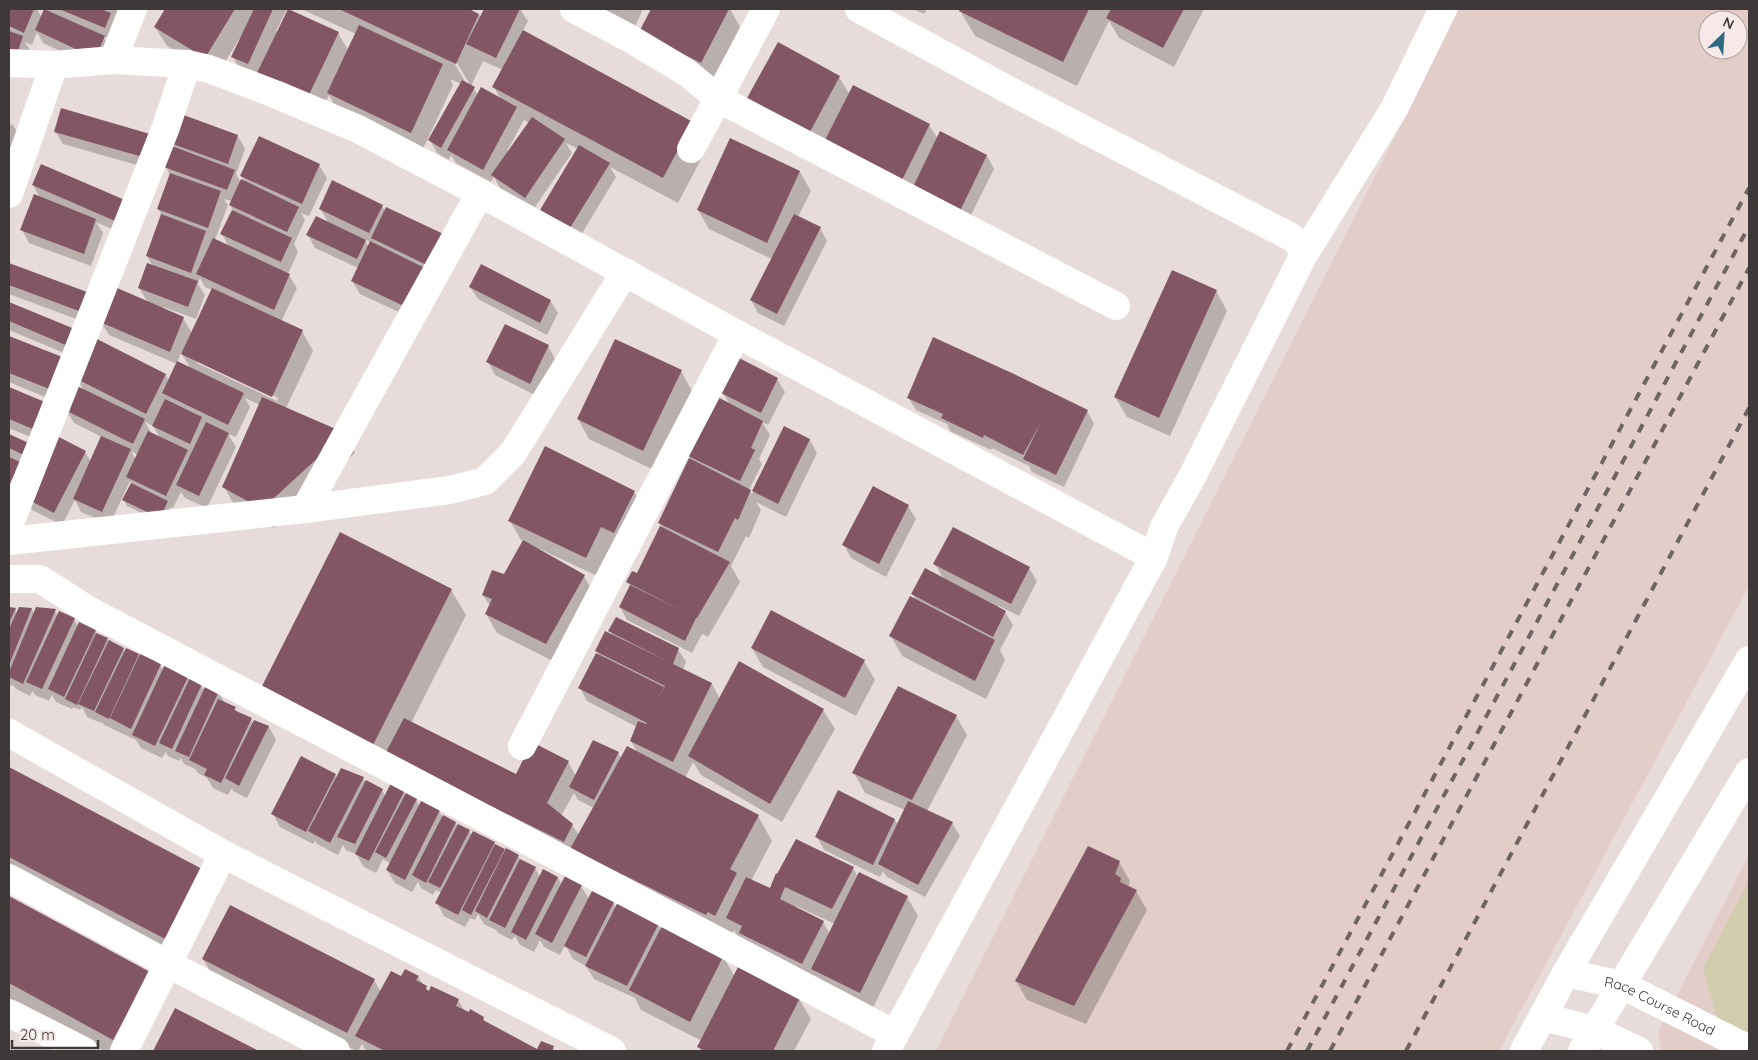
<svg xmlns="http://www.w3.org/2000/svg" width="1758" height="1060" font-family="Quicksand,sans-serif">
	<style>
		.built { fill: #e2cdc9; fill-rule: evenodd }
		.green { fill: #d3cdb0 }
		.shadow { fill: #0003; fill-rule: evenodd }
		.building { fill: #835666 }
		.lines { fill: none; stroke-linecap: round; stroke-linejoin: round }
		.minor { stroke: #fff; stroke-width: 28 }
		.rail { stroke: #6c6564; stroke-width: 4; stroke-dasharray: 9 9; stroke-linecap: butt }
		.labels { text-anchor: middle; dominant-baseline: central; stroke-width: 5; stroke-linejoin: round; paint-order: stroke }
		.street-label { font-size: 14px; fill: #3e3938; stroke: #f6e9e7 }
	</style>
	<rect width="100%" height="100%" fill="#e8dcda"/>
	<g class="built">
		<path d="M1459,9H1749V586L1499,1051H936ZM1708,20H1738V50H1708Z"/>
		<path d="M1749,854V1051H1662L1658,1033Z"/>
	</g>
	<path class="green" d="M1749,880V1051L1721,1034L1703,968Z"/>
	<g class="shadow">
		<path d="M9,9H37L42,18L48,12L46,9H136L112,40L103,36L111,50L102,70L43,43L37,32L32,45L25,42L30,50L9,71Z"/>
		<path d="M167,9H287L276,31L278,32L289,9L338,33L348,50L356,34L301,9H466L479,14L481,18L485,9H520L528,21L522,32L692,123L707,148L678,203L610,167L616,177L578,240L549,223L541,210L578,149L566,143L572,153L533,210L500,188L494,177L491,182L456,163L451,155L449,160L437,153L430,140L461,84L450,79L453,85L422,151L339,113L329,95L317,120L240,70L233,57L241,40L239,39L216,77L167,46L155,27ZM454,58L469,83H466L452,59ZM483,61L503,70L494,87L501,100L478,95L471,86ZM524,120L529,123L509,152L507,151ZM551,215L576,230L575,232Z"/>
		<path d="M580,9H643L632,33Z"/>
		<path d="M652,9H730L740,27L712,82L641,32Z"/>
		<path d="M913,9H927L924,14Z"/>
		<path d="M961,9H1204L1174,67L1119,38L1109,21L1077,86L975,36L960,11Z"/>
		<path d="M839,77L850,95L929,125L938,139L941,133L987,156L994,169L966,225L754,128Z"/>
		<path d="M9,124L13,125L24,145L9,192Z"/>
		<path d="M55,131L149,135L151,169L63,144Z"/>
		<path d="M238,136L245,149L236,174L241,182L246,184L242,176L319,165L327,178L309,216L301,213L305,220L294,244L298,252L288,274L297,288L281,322L302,331L313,351L286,408L344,434L355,453L274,528L235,506L224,487L260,405L245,398L250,407L236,437L228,434L236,447L207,508L185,498L181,492L173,508L171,507L163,523L127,506L124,500L132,484L130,481L110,524L81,512L75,500L62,525L32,510L24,497L56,436L85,452L91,462L102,437L74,423L66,410L84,391L76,377L64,405L9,382V337L69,361L96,340L166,375L169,382L177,364L109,335L101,322L148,303L139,288L153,267L147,256L162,215L158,209L170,175L166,167L176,149L172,142ZM224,199L232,201L230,205L233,210L222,234L229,247L215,240L228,205ZM200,278L205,287L212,290L192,333L183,318L162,309L163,307L196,319L205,295L198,284ZM181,353L184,358L191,369L177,363ZM197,360L278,398L277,401L197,363ZM145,422L153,426L160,438L152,434ZM131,451L138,455L136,460Z"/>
		<path d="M800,172L811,191L798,217L820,228L827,241L784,326L758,313L751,300L772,259L709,229L698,210Z"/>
		<path d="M33,185L131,204L130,237L96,222L103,233L91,266L29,243L22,230L40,198Z"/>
		<path d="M382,206L385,211L449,238L416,320L360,294L352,281L358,268L315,248L308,235L329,224L320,208ZM364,239L371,242L369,247Z"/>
		<path d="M9,264L94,296L95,326L9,294Z"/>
		<path d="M470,287L550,300L558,313L547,335L478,299Z"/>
		<path d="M1216,291L1227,311L1170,436L1127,417L1115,397Z"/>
		<path d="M9,303L81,333L83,361L9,330Z"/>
		<path d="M548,346L555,359L537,396L495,375L488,362Z"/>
		<path d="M681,371L692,391L654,470L589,439L578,419Z"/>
		<path d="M777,379L785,392L768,425L762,422L770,435L759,459L762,464L749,490L752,494L784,428L810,440L817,453L786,517L756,502L761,510L749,538L746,536L731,566L740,582L708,637L702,634L692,653L627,620L620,607L630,586L628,582L638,575L663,529L659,523L690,458L689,456L730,405L723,393Z"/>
		<path d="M9,388L51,406L47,444L9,428Z"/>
		<path d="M908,397L1087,411L1094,424L1064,487L1032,472L1029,466L992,448L991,450L950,431L947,424L916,410Z"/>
		<path d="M9,436L30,445L26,476L9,500Z"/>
		<path d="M634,492L645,511L597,576L540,549L539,551L584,576L595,596L557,663L497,633L486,614L490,606L483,595L504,576L524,541L521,540L510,521Z"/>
		<path d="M908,506L916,519L886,577L851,558L844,545Z"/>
		<path d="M953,529L1029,568L1037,581L1019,616L999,606L998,608L1005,612L1013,625L1000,650L1005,660L986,699L902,656L891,636L917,602L913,594L944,580L935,564Z"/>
		<path d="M451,590L466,615L411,723L517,776L568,762L576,776L618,753L621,758L638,754L631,741L637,727L587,701L580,688L600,656L597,651L612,635L610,631L678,649L686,662L683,670L712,684L720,699L823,710L835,729L782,822L701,775L693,762L685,778L758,816L772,841L751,881L770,890L853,868L858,877L907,897L918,916L871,1012L824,988L817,976L814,983L739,938L734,930L729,940L277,713ZM574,793L578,800L594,808L579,835L572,825L561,816ZM796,906L835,924L830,934L823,922L795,908Z"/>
		<path d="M9,608L15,609L17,613L19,608L32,609L34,614L55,611L58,616L74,619L78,627L95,631L97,635L123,648L125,652L138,655L140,658L160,665L163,671L167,664L201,685L205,691L218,692L225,703L235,708L238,713L251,719L253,724L255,721L269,727L276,740L247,798L233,791L232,788L228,795L213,788L207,778L198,773L195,769L184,764L181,758L179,761L168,756L166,752L162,758L141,748L136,740L104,725L102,722L101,723L87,717L82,707L80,710L73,707L72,709L56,702L52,695L49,701L35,695L33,691L30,696L16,689L13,685L12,686L9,685Z"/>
		<path d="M752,648L864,661L875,680L856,716L763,667Z"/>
		<path d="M956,716L967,735L927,811L952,823L960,836L925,897L887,877L883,871L880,877L824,850L817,837L895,820L898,825L905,810L865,793L854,773Z"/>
		<path d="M9,768L203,871L218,896L181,964L9,874Z"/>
		<path d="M335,775L337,779L363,778L365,781L382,790L386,797L404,791L406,795L416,800L420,807L422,803L439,811L442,816L456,823L458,827L469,831L472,835L494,843L506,852L518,856L521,861L535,868L540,877L543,871L558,878L562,885L581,886L589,899L613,903L616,908L658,924L661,930L723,956L735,977L739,969L799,999L811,1019L794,1051H701L699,1047L702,1041L641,1010L635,998L594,979L586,966L573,959L565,945L560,955L544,947L540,940L534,952L520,945L515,936L512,940L498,933L496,930L484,924L478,914L475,920L470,918L465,927L444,916L437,903L442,893L436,890L433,895L421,888L418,882L412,892L395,883L387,870L391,864L383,859L376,873L364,867L356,854L346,850L343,845L338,855L317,844L315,841L313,844L280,827L273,814Z"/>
		<path d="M1119,862L1130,881L1128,887L1136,891L1147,910L1086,1024L1027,1000L1016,981Z"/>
		<path d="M9,897L149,973L135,1051H104L9,1000Z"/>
		<path d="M203,959L374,980L381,992L401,978L418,977L429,993L458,1000L465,1012L483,1018L486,1023L538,1051L553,1047L555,1051H366L362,1044L358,1051H356L214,978Z"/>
		<path d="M175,1010L256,1051H154Z"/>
	</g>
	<g class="building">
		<path d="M9,9H34L24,33L9,26Z"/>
		<path d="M44,9L105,36L95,58L35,30Z"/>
		<path d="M59,9H100L111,13L105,28Z"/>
		<path d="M165,9H235L205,58L154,27Z"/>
		<path d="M254,9H273L248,64L231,57Z"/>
		<path d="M288,9L339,32L306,101L255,77Z"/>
		<path d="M339,9H469L479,14L456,64Z"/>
		<path d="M484,9H520L496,58L466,44Z"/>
		<path d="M651,9H729L701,63L639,32Z"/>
		<path d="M960,9H1089L1063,62L959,11Z"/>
		<path d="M1111,9H1184L1163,48L1106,18Z"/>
		<path d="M359,25L443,64L411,133L327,93Z"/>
		<path d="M523,30L693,122L663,178L492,87Z"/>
		<path d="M9,31L23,36L15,60L9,59Z"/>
		<path d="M778,42L840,76L804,143L741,109Z"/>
		<path d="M462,80L475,87L441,148L428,140Z"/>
		<path d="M853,85L930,124L897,190L820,150Z"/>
		<path d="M481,87L517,107L483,170L447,150Z"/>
		<path d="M61,108L150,134L143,157L54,132Z"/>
		<path d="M181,114L238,135L228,164L170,143Z"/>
		<path d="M532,117L565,139L525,198L491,175Z"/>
		<path d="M940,131L987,155L959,213L912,189Z"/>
		<path d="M259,136L320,164L302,204L240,176Z"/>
		<path d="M730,138L800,171L767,243L697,210Z"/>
		<path d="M579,145L610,163L570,228L540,210Z"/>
		<path d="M172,146L235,170L227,190L164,167Z"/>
		<path d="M41,164L132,203L122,224L32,185Z"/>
		<path d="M170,173L221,191L208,228L157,209Z"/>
		<path d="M241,179L299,207L287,232L229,205Z"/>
		<path d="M332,180L383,205L369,233L319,209Z"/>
		<path d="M34,194L96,219L84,254L20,230Z"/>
		<path d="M386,207L450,237L435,269L371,238Z"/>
		<path d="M232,210L292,238L281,262L220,234Z"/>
		<path d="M161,214L206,231L191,273L146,256Z"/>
		<path d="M794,214L821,227L777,314L750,300Z"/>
		<path d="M316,216L366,240L357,259L306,235Z"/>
		<path d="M213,238L290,274L274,310L196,274Z"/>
		<path d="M370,241L427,269L408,308L351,281Z"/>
		<path d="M9,263L95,295L87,314L9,285Z"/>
		<path d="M147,263L198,281L188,307L138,288Z"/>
		<path d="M481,264L551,300L540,323L469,287Z"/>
		<path d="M1172,270L1217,290L1159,418L1114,397Z"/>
		<path d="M115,287L184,317L170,352L100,322Z"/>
		<path d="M212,288L303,330L272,397L181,354Z"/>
		<path d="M9,302L82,332L75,349L9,321Z"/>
		<path d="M505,324L549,345L530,384L486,362Z"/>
		<path d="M9,336L70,360L57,392L9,373Z"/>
		<path d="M933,337L1014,374L1088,410L1056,475L1023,459L1041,422L1023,455L984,435L983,438L941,418L943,414L907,398Z"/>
		<path d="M95,338L166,374L146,414L75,378Z"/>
		<path d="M615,339L682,370L643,451L577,419Z"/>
		<path d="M739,358L778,378L761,413L721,393Z"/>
		<path d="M177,361L244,393L228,425L162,393Z"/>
		<path d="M77,386L145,419L133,444L65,410Z"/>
		<path d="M9,387L52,405L40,432L9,419Z"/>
		<path d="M712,394L763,421L751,448L755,450L740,481L688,456Z"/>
		<path d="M262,397L345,433L262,509L222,487Z"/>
		<path d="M165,399L202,417L190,444L152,426Z"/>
		<path d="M206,422L229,433L199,496L176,485Z"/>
		<path d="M784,426L810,439L778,504L752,491Z"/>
		<path d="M148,431L188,450L166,496L126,477Z"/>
		<path d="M9,434L31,444L26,456L9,448Z"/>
		<path d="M55,435L86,451L54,513L23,497Z"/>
		<path d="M101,436L131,449L102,512L73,499Z"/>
		<path d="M545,446L635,491L614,533L601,527L586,558L508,521Z"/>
		<path d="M9,457L20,462L9,485Z"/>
		<path d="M689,458L751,490L738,520L735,518L718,552L658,523Z"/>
		<path d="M131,483L168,501L160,518L122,500Z"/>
		<path d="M873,486L909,505L879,564L842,545Z"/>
		<path d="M660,526L730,562L697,618H696L685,641L619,607L630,585L681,610L626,582L632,571L637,573Z"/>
		<path d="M953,527L1030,567L1011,604L933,564Z"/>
		<path d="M340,532L452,589L373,745L261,688Z"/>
		<path d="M523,540L585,575L546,644L485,614L492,599L482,595L492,570L504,574Z"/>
		<path d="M925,568L1006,611L993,637L911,594Z"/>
		<path d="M910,596L995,640L975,681L889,636Z"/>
		<path d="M9,607L16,608L9,623Z"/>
		<path d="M19,607L32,608L9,665V629Z"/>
		<path d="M36,607L56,609L23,684L9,677V672Z"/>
		<path d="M771,610L865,660L845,698L751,648Z"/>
		<path d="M59,611L75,618L42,689L26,682Z"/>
		<path d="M616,617L679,648L673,664L712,683L673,762L630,741L638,721L646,724L647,723L578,688L596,653L664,687L657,701L665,686L595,651L605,631L669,662L608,631Z"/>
		<path d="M79,622L96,630L64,697L48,689Z"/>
		<path d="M96,633L108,638L77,705L65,699Z"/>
		<path d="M109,640L124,648L94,711L78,704Z"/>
		<path d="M126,648L139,654L109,719L95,712Z"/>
		<path d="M140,654L161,664L131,729L110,718Z"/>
		<path d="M739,661L824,709L770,804L688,756Z"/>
		<path d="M166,662L190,673L155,746L132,735Z"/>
		<path d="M190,678L202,684L172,749L159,743Z"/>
		<path d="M206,685L219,691L189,757L175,751Z"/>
		<path d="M898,686L957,715L912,800L852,773Z"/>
		<path d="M218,699L236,707L234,710L252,718L221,783L204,775L207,769L189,760Z"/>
		<path d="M404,718L516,774L532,742L569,761L547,803L573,824L564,842L385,754Z"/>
		<path d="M254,720L269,726L239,786L225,778Z"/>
		<path d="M593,740L619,752L594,800L569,787Z"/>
		<path d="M627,746L759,815L730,869L737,873L715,916L708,912L706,915L570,849Z"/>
		<path d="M301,756L336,774L306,832L271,814Z"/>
		<path d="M9,767L204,870L167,940L9,857Z"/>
		<path d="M341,768L364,777L330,843L308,831Z"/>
		<path d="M366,780L383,789L355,844L337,837Z"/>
		<path d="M391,783L405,790L369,861L355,854Z"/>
		<path d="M838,790L895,819L873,865L815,837Z"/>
		<path d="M406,793L417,799L386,858L375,852Z"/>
		<path d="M421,801L440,810L405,880L386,870Z"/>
		<path d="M908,801L953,822L918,885L878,864Z"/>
		<path d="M443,815L456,822L426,883L412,875Z"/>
		<path d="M458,824L470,830L440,888L428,882Z"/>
		<path d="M473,831L495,842L458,915L435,903Z"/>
		<path d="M796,839L854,867L832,909L785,887L780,899L824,921L802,964L739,933L742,926L726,918L746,877L770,888L776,873L777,874Z"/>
		<path d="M495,844L505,849L471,915L462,910Z"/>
		<path d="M1088,846L1120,861L1115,874L1121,878L1120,882L1137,890L1074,1006L1015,981Z"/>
		<path d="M506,848L519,855L487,918L475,911Z"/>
		<path d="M520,859L536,867L505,928L489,920Z"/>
		<path d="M543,869L558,877L526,940L511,932Z"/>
		<path d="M859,872L908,896L860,993L811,969Z"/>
		<path d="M565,876L582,885L552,943L535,934Z"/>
		<path d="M592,891L614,902L586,957L564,946Z"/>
		<path d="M9,896L150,972L113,1040L9,983Z"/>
		<path d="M618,902L659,923L627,986L585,966Z"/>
		<path d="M230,905L375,979L347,1033L202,959Z"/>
		<path d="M663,924L724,955L690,1022L629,990Z"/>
		<path d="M738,967L800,998L773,1051H705L697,1047Z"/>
		<path d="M405,969L419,976L416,980L427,986L426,989L429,991L431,986L459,999L456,1006L469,1012L470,1009L484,1017L483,1020L537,1049L541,1041L554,1046L552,1051H385L355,1036L391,971L401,976Z"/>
		<path d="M175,1008L259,1051H153Z"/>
	</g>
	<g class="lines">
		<g class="minor">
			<path d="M574,9L629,38L686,72L719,99L1116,306"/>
			<path d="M859,9L1016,94L1291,237L1299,243L1303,256"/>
			<path d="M113,60L133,9"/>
			<path d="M9,63L54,65L113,60L187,64L209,69L275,94L358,129L480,193L737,334L1154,557"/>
			<path d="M691,149L766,9"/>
			<path d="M9,194L54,65"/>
			<path d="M305,509L480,193"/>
			<path d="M9,526L166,127L187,64"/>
			<path d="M9,541L305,509L450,490L485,481L513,453L625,272"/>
			<path d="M9,579H40L90,611L895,1034"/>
			<path d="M9,733L223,854L612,1051"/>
			<path d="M522,746L737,334"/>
			<path d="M9,878L168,964L336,1051"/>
			<path id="s1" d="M1566,973L1622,985L1749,1049"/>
			<path d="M9,1013L84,1051"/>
			<path d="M1543,1017L1595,1030L1639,1051"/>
			<path d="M124,1051L223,854"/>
			<path d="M886,1051L1154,557L1164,527L1193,475L1303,256L1394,109L1443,9"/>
			<path d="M1524,1051L1566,973L1749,660"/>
			<path d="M1582,1051L1749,772"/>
		</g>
		<g class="rail">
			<path d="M1287,1051L1749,188"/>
			<path d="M1307,1051L1749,226"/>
			<path d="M1330,1051L1749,268"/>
			<path d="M1406,1051L1749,408"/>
		</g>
	</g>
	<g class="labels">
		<g class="street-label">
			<text stroke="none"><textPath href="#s1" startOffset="100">Race Course Road</textPath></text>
		</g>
	</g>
	<rect width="1758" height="1060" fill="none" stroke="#3e3938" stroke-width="20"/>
	<g transform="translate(1723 35) rotate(25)"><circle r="24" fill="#f6e9e7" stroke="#aca3a1"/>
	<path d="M0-4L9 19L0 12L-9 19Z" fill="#2d6b81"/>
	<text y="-8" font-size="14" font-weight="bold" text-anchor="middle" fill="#3e3938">N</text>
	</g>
	<path d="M12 1040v8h86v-8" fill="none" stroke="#3e3938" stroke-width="2.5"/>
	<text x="20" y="1040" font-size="15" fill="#3e3938" stroke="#f6e9e7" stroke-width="4" paint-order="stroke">20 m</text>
</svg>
